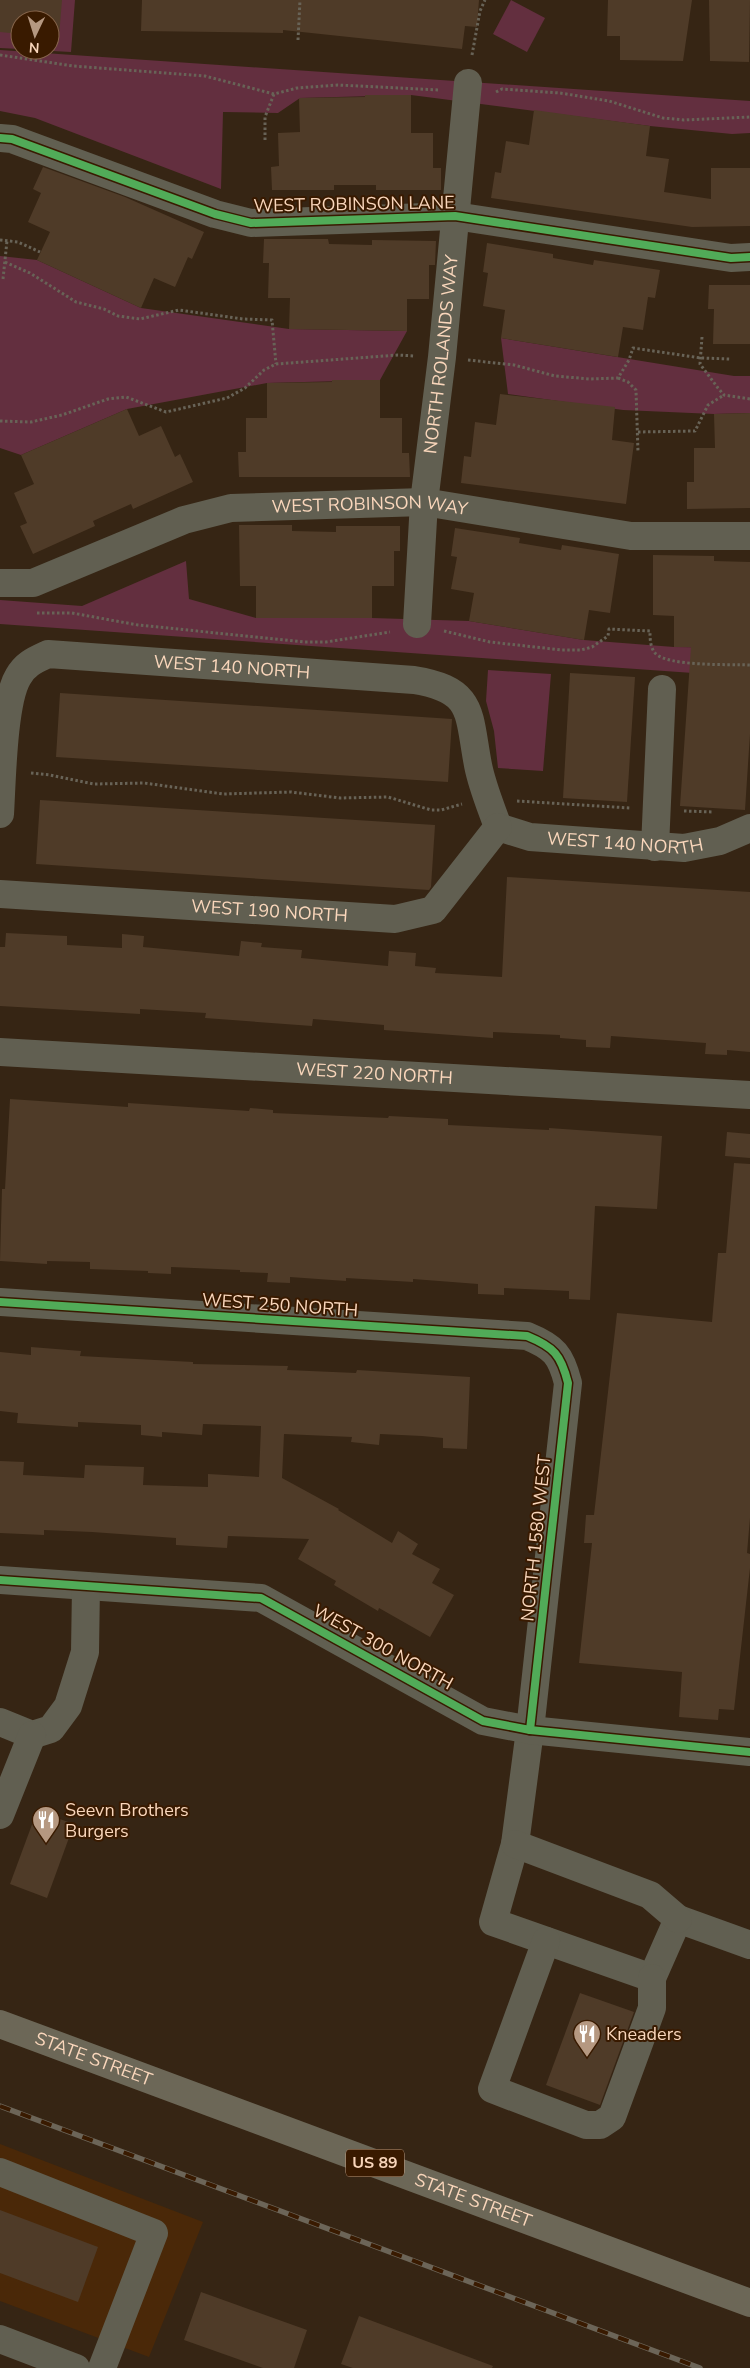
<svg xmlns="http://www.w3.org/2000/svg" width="750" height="2368" font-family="'Nunito Sans',sans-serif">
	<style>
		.built { fill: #4a2808 }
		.green { fill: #632f3f }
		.building { fill: #4f3b28 }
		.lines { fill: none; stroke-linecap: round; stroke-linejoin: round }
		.path { stroke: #686357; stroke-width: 3; stroke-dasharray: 2.5 2.5; stroke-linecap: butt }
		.minor { stroke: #615f51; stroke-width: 28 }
		.major { stroke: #6c6757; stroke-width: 28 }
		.rail-casing { stroke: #6c6558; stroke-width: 5.5 }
		.rail { stroke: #391a00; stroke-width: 4; stroke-dasharray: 11; stroke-linecap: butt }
		.cycleway-casing { stroke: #391a00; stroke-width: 11 }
		.cycleway { stroke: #51ab58; stroke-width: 8 }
		.labels { text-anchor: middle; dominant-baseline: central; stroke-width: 4; stroke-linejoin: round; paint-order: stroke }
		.shield { fill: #391a00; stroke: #bf9e83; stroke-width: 1 }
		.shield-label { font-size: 16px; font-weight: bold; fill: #f9d6bb }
		.street-label { font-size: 18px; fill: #f9d6bb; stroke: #391a00 }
		.poi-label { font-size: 18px; fill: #f9d6bb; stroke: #391a00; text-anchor: start }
	</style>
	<rect width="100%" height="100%" fill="#362514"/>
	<path class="built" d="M0,2144L203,2222L149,2357L0,2301Z"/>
	<g class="green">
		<path d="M0,0H75L71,52L34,50H50V20H20V49L0,48Z"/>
		<path d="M511,0L545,18L527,52L493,34Z"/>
		<path d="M0,50L750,101V133L732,134L650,126L411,95L300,98L278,113L223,112L221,189L35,118L0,111Z"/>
		<path d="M0,256L37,260L141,308L289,329L407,331L380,380L267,383L127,409L21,455L0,448Z"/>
		<path d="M501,338L734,376H750V413L714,414L623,410L508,394Z"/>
		<path d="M186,561L189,599L256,618H372L469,621L584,640L674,647L750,648V677L0,624V600L82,606Z"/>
		<path d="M488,670L551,674L543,771L498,768L494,731L486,701Z"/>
	</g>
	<g class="building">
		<path d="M0,0H62L59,37H50V20H20V34L0,32Z"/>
		<path d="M142,0H479L477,27L465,26L462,49L283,30V33L141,31Z"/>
		<path d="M608,0H692L683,61L620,60V36H607Z"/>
		<path d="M709,0H750L749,62L710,61Z"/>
		<path d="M365,95H411V133H433V168H441V190H376V185H334V190H272L271,167L279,166L278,133L300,132L299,98L365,97Z"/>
		<path d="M534,110L650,126L646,156L669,159L664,192L711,199V168H750V226L692,227L491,198L495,172L501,173L506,141L529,145Z"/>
		<path d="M43,167L125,197L204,232L192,259L188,257L175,287L154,278L141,308L37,260L50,232L28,222L41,193L33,189Z"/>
		<path d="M264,239H328L329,244L372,245V240L436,241L435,265H429V299H407V331L289,329L290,298H268L269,263H263Z"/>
		<path d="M487,243L553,254V258L593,265L594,260L660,270L655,298L648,297L643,330L623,327L618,357L501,338L505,310L483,306L488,273L483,272Z"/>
		<path d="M709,285H750V344H713L714,309H708Z"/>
		<path d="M332,380H380V418H402V453H409L410,477H239L238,452H246V418H267V383L332,382Z"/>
		<path d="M500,394L615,407L612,440L634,443L626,504L461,483L464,456L471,457L475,422L496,425Z"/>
		<path d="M127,409L139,436L161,426L175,457L180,454L193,482L133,509L131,504L93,521L95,526L33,554L20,526L27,523L14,493L34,484L21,455Z"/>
		<path d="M750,413V508L687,509V482H694V448H715L714,414Z"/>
		<path d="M239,525H292V531L336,532V526H400V551H394V586H372V618H256V586H240Z"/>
		<path d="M455,528L520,538L519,543L561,550L562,545L619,554L610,613L589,610L584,640L469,621L474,593L451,589L457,557L451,556Z"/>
		<path d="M653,555L714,556V561L750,562V734L745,810L680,806L691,647H674V616L653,615Z"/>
		<path d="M570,673L635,677L627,802L563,798Z"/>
		<path d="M60,693L452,719L448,782L56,757Z"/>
		<path d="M40,800L435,825L431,887L429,890L36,864Z"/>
		<path d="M507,877L750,892V1052L727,1050V1055L705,1054L706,1043L611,1036L610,1048L586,1047V1040L560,1038V1035L493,1032V1038L384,1030V1025L313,1019L312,1026L205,1018L206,1013L140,1009V1014L0,1006V947H5L6,933L67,936V945L122,948V934L144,936L143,947L239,956L241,941L262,943L261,947L302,950L301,958L388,966L389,951L416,953L415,966L436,968L435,973L502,977Z"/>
		<path d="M10,1099L128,1107V1103L249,1111L250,1108L273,1110V1113L388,1118L389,1116L448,1119V1125L549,1130V1128L662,1136L657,1209L595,1206L590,1300L569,1299V1291L504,1288V1295L478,1294V1284L413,1279V1282L346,1278V1281L290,1277V1283L267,1282L268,1273L240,1272V1270L171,1267V1274L148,1273V1271L90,1269V1262L47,1261V1264L0,1261L2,1189H5Z"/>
		<path d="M727,1132L750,1134V1158L725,1156Z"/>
		<path d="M734,1163L750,1164V1518L747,1553L750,1554V1568L734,1710L719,1709L718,1720L679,1717L682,1672L579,1663L592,1543H584L586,1515H594L617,1313L712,1322L718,1253H726Z"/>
		<path d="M31,1347L81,1351L80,1356L193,1362V1364L288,1366L287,1370L356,1373L357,1370L470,1377L467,1449L443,1448V1438L422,1436L380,1434L379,1445L351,1442L352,1437L284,1434L282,1478L339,1509L338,1510L392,1543L398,1531L418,1544L412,1554L440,1569L432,1583L454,1595L430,1637L379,1608L378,1611L334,1585L336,1581L298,1559L309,1539L228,1536L227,1548L176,1545V1538L92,1532L44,1530V1535L0,1533V1461L24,1462L23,1475L84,1478L85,1465L144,1467L143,1485L208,1487V1474L259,1477L261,1426L203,1424L202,1435L162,1432V1437L141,1435V1425L78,1422V1427L17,1423L18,1413L0,1411V1352L31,1355Z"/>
		<path d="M37,1811L74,1824L47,1898L10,1884Z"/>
		<path d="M580,1993L634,2012L600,2105L546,2085Z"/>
		<path d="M0,2210L98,2247L78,2302L0,2273Z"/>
		<path d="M201,2292L307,2330L294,2368H263L184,2340Z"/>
		<path d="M359,2316L493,2366L492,2368H353L341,2364Z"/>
	</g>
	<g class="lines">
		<g class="path">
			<path d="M298,40L300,0"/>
			<path d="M0,55L73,66L205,76L274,94L297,88L338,85L439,90"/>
			<path d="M472,55L480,11L485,0"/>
			<path d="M496,92L502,89L560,93L609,101L663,118L684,120L750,117"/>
			<path d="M265,140V117L274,94"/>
			<path d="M0,240L18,242L40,252"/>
			<path d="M5,262L30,273L76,302L104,309L118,316L140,319L179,310L243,319L272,320L276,364"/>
			<path d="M3,279L7,241"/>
			<path d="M702,337L700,364L718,388L724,395L750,399"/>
			<path d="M468,360L514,365L555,376L590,379L618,378L629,360L633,348L701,358L730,359"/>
			<path d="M618,378L628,382L636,390L638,452"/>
			<path d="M0,421L31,422L62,415L108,399L126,397L166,412L227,398L245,388L264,370L276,364L398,355L415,356"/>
			<path d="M638,432L695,431L708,405L724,395"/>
			<path d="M37,613H72L138,625L305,642H326L390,632"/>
			<path d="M444,631L490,642L562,650H581L592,647L608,636L609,629L650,631C650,638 650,647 655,653C668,667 730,664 750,665"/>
			<path d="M31,773L50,775L94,784L144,783L223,794L291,792L340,798L388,797L431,810H441L462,804"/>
			<path d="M517,801L630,808"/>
			<path d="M684,811L713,812"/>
		</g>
		<g class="minor">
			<path d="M0,138L12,139L215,214L251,223L455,216L731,258L750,257"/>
			<path id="s1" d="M0,583H33L184,520L231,508L424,502L631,536H750"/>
			<path id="s2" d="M417,624L424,502L442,357L468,83"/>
			<path id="s3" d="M0,814C2,782 3,702 18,677C25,664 35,660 48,654L414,680C475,690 468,713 478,765C482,786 491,807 498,827"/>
			<path id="s4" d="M498,827L530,837L684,848L720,841L750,828"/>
			<path d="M655,847L662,689"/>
			<path id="s5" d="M0,894L395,919L433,910L498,827"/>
			<path id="s6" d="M0,1052L750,1095"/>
			<path d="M0,1302L527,1336C554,1347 561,1355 568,1383L530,1730L515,1844L493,1922L652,1978L678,1919L750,1945"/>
			<path d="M0,1580L261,1598L483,1721L530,1730L750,1752"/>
			<path d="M0,1722L32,1735L51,1729L68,1706L85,1652L86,1586"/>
			<path d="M0,1815L32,1735"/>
			<path d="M515,1844L650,1895L678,1919"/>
			<path d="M546,1941L492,2089L586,2125H600L612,2117L652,2008V1978"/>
			<path d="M0,2172L154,2233L102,2368"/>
			<path d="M0,2339L76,2368"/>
		</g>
		<path class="major" id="s7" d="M0,2024L750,2303"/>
		<defs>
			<path id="rail" d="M0,2106L700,2368"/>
		</defs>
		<use href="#rail" class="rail-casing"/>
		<use href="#rail" class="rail"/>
		<defs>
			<g id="cycleway">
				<path d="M0,138L12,139L215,214L251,223L455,216L731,258L750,257"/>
				<path d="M0,1302L527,1336C554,1347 561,1355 568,1383L530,1730"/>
				<path d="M0,1580L261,1598L483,1721L530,1730L750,1752"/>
			</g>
		</defs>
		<use href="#cycleway" class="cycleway-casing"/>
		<use href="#cycleway" class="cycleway"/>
	</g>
	<defs>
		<symbol id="restaurant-pin" viewBox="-11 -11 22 30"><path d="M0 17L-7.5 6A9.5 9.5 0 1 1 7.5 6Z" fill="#b59881" stroke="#391a00"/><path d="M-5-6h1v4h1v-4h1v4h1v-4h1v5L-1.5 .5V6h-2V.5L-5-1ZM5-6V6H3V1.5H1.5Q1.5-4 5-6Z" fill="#fff"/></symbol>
	</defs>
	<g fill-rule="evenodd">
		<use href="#restaurant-pin" x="30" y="1804" width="32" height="43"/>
		<use href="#restaurant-pin" x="571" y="2018" width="32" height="43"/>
	</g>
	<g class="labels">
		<rect class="shield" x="346" y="2149.5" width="58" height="27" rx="4"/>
		<g class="shield-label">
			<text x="375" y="2163">US 89</text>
		</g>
		<g class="street-label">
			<text transform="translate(354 204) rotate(-1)">WEST ROBINSON LANE</text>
			<text stroke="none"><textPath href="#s2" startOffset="271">NORTH ROLANDS WAY</textPath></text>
			<text stroke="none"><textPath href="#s1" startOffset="384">WEST ROBINSON WAY</textPath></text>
			<text stroke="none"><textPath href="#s3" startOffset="362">WEST 140 NORTH</textPath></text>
			<text stroke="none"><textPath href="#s4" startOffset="129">WEST 140 NORTH</textPath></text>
			<text stroke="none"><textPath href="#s5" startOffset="270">WEST 190 NORTH</textPath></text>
			<text stroke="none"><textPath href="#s6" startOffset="375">WEST 220 NORTH</textPath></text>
			<text transform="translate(280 1305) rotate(4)">WEST 250 NORTH</text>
			<text transform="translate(536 1538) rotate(-84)">NORTH 1580 WEST</text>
			<text transform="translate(383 1647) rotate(29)">WEST 300 NORTH</text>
			<text stroke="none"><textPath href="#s7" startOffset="100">STATE STREET</textPath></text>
			<text stroke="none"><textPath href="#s7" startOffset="505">STATE STREET</textPath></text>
		</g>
		<g class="poi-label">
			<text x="65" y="1810">Seevn Brothers<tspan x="65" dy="21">Burgers</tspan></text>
			<text x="606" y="2034">Kneaders</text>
		</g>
	</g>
	<g transform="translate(35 35) rotate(184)"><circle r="24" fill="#391a00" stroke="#86654b"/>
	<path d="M0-4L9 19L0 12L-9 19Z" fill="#b59881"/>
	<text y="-8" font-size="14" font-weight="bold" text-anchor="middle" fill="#f9d6bb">N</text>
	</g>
</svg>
